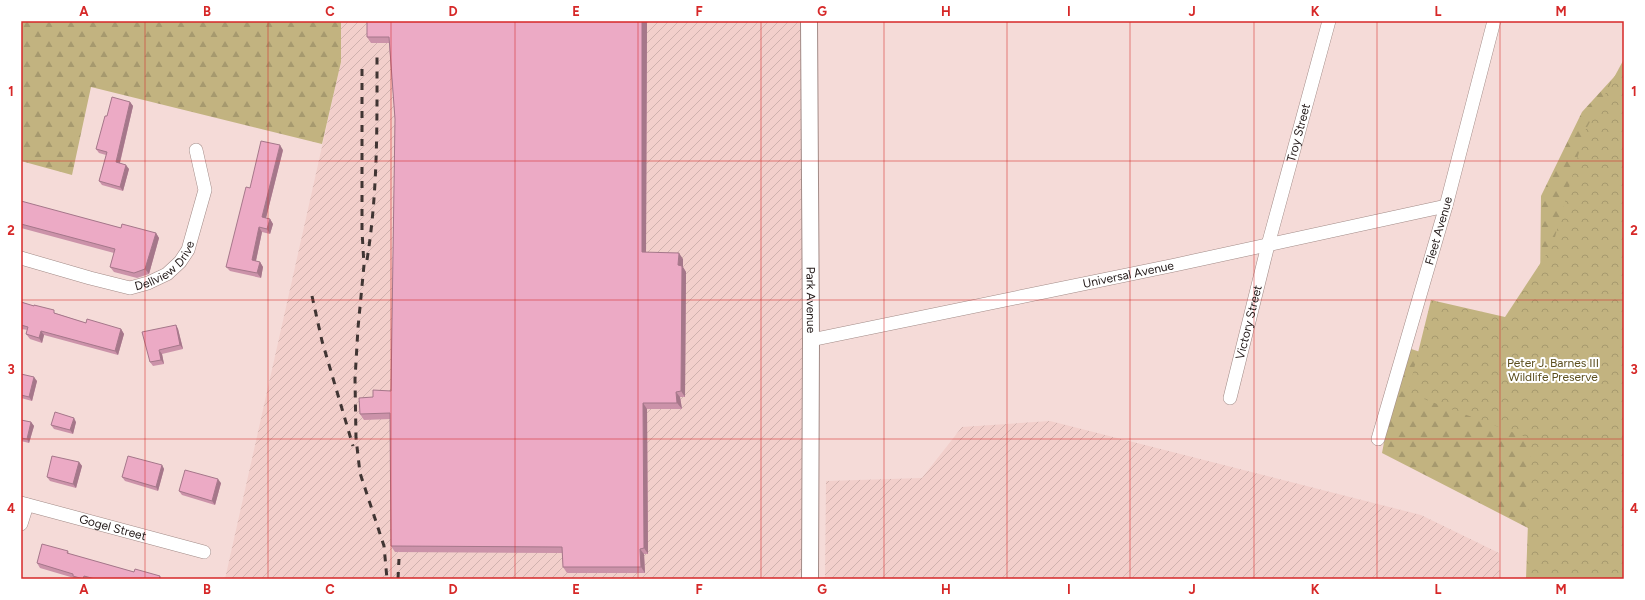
<svg xmlns="http://www.w3.org/2000/svg" width="1645" height="600" font-family="Figtree,sans-serif">
	<style>
		.industrial { fill: url(#industrial-furrows) }
		.forest { fill: url(#forest-firs) }
		.park { fill: url(#park-crowns) }
		.lines { fill: none; stroke-linecap: round; stroke-linejoin: round }
		.minor-casing { stroke: #a28b87; stroke-width: 14 }
		.tertiary-casing { stroke: #a28b87; stroke-width: 18 }
		.minor { stroke: #fff; stroke-width: 13 }
		.tertiary { stroke: #fff; stroke-width: 16 }
		.rail { stroke: #403533; stroke-width: 3; stroke-dasharray: 7 7; stroke-linecap: butt }
		.wall { fill: #cb92a9 }
		.shaded-wall { fill: #a5778a }
		.building { fill: #ecaac5; stroke: #a5778a }
		.grid { fill: none; stroke: #d62828; stroke-width: 1; stroke-opacity: 0.55 }
		.labels { text-anchor: middle; dominant-baseline: central; stroke-width: 4; stroke-linejoin: round; paint-order: stroke }
		.street-label { font-size: 12px; fill: #211817; stroke: #fff }
		.park-label { font-size: 12px; fill: #5b4e1e; stroke: #fff }
		.neatline { fill: none; stroke: #d62828; stroke-width: 1.5 }
		.grid-label { font-size: 13px; text-anchor: middle; font-weight: bold; fill: #d62828 }
	</style>
	<defs>
		<pattern id="industrial-furrows" width="10" height="10" patternUnits="userSpaceOnUse"><rect width="10" height="10" fill="#f2cfcb"/><path d="M-1 1l2-2M0 10L10 0M9 11l2-2" fill="none" stroke="#cfb1ae"/></pattern>
		<pattern id="forest-firs" width="22" height="20" patternUnits="userSpaceOnUse"><rect width="22" height="20" fill="#c2b380"/><path d="M5 1l3.5 6h-7zM16 11l3.5 6h-7z" fill="#a6996e"/></pattern>
		<pattern id="park-crowns" width="20" height="18" patternUnits="userSpaceOnUse"><rect width="20" height="18" fill="#c2b380"/><path d="M2 6a3 3 0 1 1 6 0M12 15a3 3 0 1 1 6 0" fill="none" stroke="#a6996e"/></pattern>
	</defs>
	<rect width="100%" height="100%" fill="#f5dbd8"/>
	<g class="industrial">
		<path d="M341,21H809L810,564L793,579H225L341,62Z"/>
		<path d="M1050,421L1421,515L1499,553L1500,579H825L826,481L922,478L962,427Z"/>
	</g>
	<g class="forest">
		<path d="M21,21H341V62L322,144L91,87L72,175L21,161Z"/>
		<path d="M1624,66V579L1532,530L1382,453L1402,346L1539,391L1541,196L1582,112Z"/>
	</g>
	<path class="park" d="M1624,59V579H1526L1531,439L1408,393L1431,300L1505,317L1553,244L1585,131Z"/>
	<g class="lines">
		<defs>
			<g id="minor">
				<path id="s1" d="M21,258L90,278L130,288L148,283L167,274L180,262L188,250L205,190L196,150"/>
				<path id="s2" d="M811,340L1175,265L1446,206"/>
				<path id="s3" d="M1230,398L1268,245L1329,21"/>
				<path id="s4" d="M1378,439L1446,206L1494,21"/>
				<path id="s5" d="M21,503L204,552"/>
				<path d="M21,524L27,505"/>
			</g>
			<g id="tertiary">
				<path id="s6" d="M809,21L811,340L810,579"/>
			</g>
		</defs>
		<use href="#minor" class="minor-casing"/>
		<use href="#tertiary" class="tertiary-casing"/>
		<use href="#minor" class="minor"/>
		<use href="#tertiary" class="tertiary"/>
		<g class="rail">
			<path d="M362,69V231L364,265L358,328L355,379L356,438L360,473L384,546L387,579"/>
			<path d="M367,260C378,191 377,123 377,55"/>
			<path d="M312,296L322,341L353,446"/>
			<path d="M398,579L399,559"/>
		</g>
	</g>
	<g class="wall">
		<path d="M647,21L646,252L683,259V267L686,272L685,397H680L682,409H647L648,554H644L645,573H567L563,567L562,553L395,552L391,546L390,419L364,420L360,414L373,397L391,391L395,119L389,43H371L367,37Z"/>
		<path d="M130,102L133,106L120,163L129,169L123,191L102,185L99,181L106,155L99,153L96,149L107,116Z"/>
		<path d="M283,150L266,218L270,219L273,224L270,234L262,232L256,261L260,262L263,267L261,278L230,271L226,267L250,188Z"/>
		<path d="M21,202L121,228L156,233L159,238L149,274L137,278L114,272L110,267L114,253L21,228Z"/>
		<path d="M21,302L86,323L121,329L124,334L118,355L44,335L42,343L30,339L26,334L28,330L21,329Z"/>
		<path d="M176,325L178,329L183,349L162,354L164,364L153,366L150,362Z"/>
		<path d="M21,374L37,381L32,401L21,398Z"/>
		<path d="M21,420L31,422L34,426L29,443L21,441Z"/>
		<path d="M76,422L73,434L54,429L51,425Z"/>
		<path d="M79,462L82,466L76,488L50,481L47,477Z"/>
		<path d="M162,465L164,469L158,491L125,481L122,477Z"/>
		<path d="M221,483L215,505L182,495L179,491Z"/>
		<path d="M68,551L69,554L134,572L160,576L162,579H75L74,578L40,568L37,563Z"/>
	</g>
	<g class="shaded-wall">
		<path d="M642,21H647L646,258L642,252Z"/>
		<path d="M130,102L133,106L119,166L116,162Z"/>
		<path d="M280,145L283,150L265,222L262,217Z"/>
		<path d="M126,165L129,169L123,191L120,187Z"/>
		<path d="M270,219L273,224L270,234L267,229Z"/>
		<path d="M259,227L262,232L255,265L252,260Z"/>
		<path d="M156,233L159,238L149,274L145,269Z"/>
		<path d="M679,253L683,259V267L686,272L685,397L681,391L678,265Z"/>
		<path d="M260,262L263,267L261,278L257,273Z"/>
		<path d="M176,325L178,329L183,349L180,345Z"/>
		<path d="M121,329L124,334L118,355L115,351Z"/>
		<path d="M41,331L44,335L42,343L39,338Z"/>
		<path d="M159,350L162,354L164,364L161,360Z"/>
		<path d="M34,377L37,381L32,401L29,397Z"/>
		<path d="M676,392L680,397L682,409L677,403Z"/>
		<path d="M643,403L647,409L648,554L644,548Z"/>
		<path d="M74,418L76,422L73,434L70,430Z"/>
		<path d="M31,422L34,426L29,443L27,439Z"/>
		<path d="M79,462L82,466L76,488L73,484Z"/>
		<path d="M162,465L164,469L158,491L156,487Z"/>
		<path d="M218,479L221,483L215,505L212,501Z"/>
		<path d="M640,549L644,554L645,573L641,567Z"/>
	</g>
	<g class="building">
		<path d="M367,21H642V252L679,253L678,265L682,266L681,391L676,392L677,403H643L644,548L640,549L641,567H563L562,547L391,546L390,413L360,414L359,398L373,397V390L391,391L395,119L389,37H367Z"/>
		<path d="M112,97L130,102L116,162L126,165L120,187L99,181L107,152L96,149L105,116H107Z"/>
		<path d="M261,141L280,145L262,217L270,219L267,229L259,227L252,260L260,262L257,273L226,267L246,187L250,188Z"/>
		<path d="M21,201L121,228L122,224L156,233L145,269L134,273L110,267L115,249L21,224Z"/>
		<path d="M21,302L34,306V305L54,310V313L86,323L87,319L121,329L115,351L41,331L39,338L26,334L28,327L21,325Z"/>
		<path d="M176,325L180,345L159,350L161,360L150,362L142,332Z"/>
		<path d="M21,374L34,377L29,397L21,395Z"/>
		<path d="M55,412L74,418L70,430L51,425Z"/>
		<path d="M21,420L31,422L27,439L21,438Z"/>
		<path d="M52,456L79,462L73,484L47,477Z"/>
		<path d="M128,456L162,465L156,487L122,477Z"/>
		<path d="M185,470L218,479L212,501L179,491Z"/>
		<path d="M42,544L68,551L67,553L134,572L135,569L160,576L159,579H95L84,576L83,579L73,576V574L37,563Z"/>
	</g>
	<path class="grid" d="M145,21V579M268,21V579M391,21V579M515,21V579M638,21V579M761,21V579M884,21V579M1007,21V579M1130,21V579M1254,21V579M1377,21V579M1500,21V579M21,161H1624M21,300H1624M21,439H1624"/>
	<g class="labels">
		<g class="street-label">
			<text stroke="none"><textPath href="#s3" startOffset="274">Troy Street</textPath></text>
			<text stroke="none"><textPath href="#s4" startOffset="217">Fleet Avenue</textPath></text>
			<text stroke="none"><textPath href="#s1" startOffset="156">Dellview Drive</textPath></text>
			<text stroke="none"><textPath href="#s2" startOffset="324">Universal Avenue</textPath></text>
			<text stroke="none"><textPath href="#s6" startOffset="279">Park Avenue</textPath></text>
			<text stroke="none"><textPath href="#s3" startOffset="78">Victory Street</textPath></text>
			<text stroke="none"><textPath href="#s5" startOffset="95">Gogel Street</textPath></text>
		</g>
		<g class="park-label">
			<text x="1553" y="363">Peter J. Barnes III<tspan x="1553" dy="14">Wildlife Preserve</tspan></text>
		</g>
	</g>
	<rect width="1645" height="600" fill="none" stroke="#ffffff" stroke-width="44"/>
	<rect x="22" y="22" width="1601" height="556" class="neatline"/>
	<g class="grid-label">
		<text x="84" y="16">A</text>
		<text x="207" y="16">B</text>
		<text x="330" y="16">C</text>
		<text x="453" y="16">D</text>
		<text x="576" y="16">E</text>
		<text x="699" y="16">F</text>
		<text x="822" y="16">G</text>
		<text x="946" y="16">H</text>
		<text x="1069" y="16">I</text>
		<text x="1192" y="16">J</text>
		<text x="1315" y="16">K</text>
		<text x="1438" y="16">L</text>
		<text x="1561" y="16">M</text>
		<text x="11" y="96">1</text>
		<text x="1634" y="96">1</text>
		<text x="11" y="235">2</text>
		<text x="1634" y="235">2</text>
		<text x="11" y="374">3</text>
		<text x="1634" y="374">3</text>
		<text x="11" y="513">4</text>
		<text x="1634" y="513">4</text>
		<text x="84" y="594">A</text>
		<text x="207" y="594">B</text>
		<text x="330" y="594">C</text>
		<text x="453" y="594">D</text>
		<text x="576" y="594">E</text>
		<text x="699" y="594">F</text>
		<text x="822" y="594">G</text>
		<text x="946" y="594">H</text>
		<text x="1069" y="594">I</text>
		<text x="1192" y="594">J</text>
		<text x="1315" y="594">K</text>
		<text x="1438" y="594">L</text>
		<text x="1561" y="594">M</text>
	</g>
</svg>
